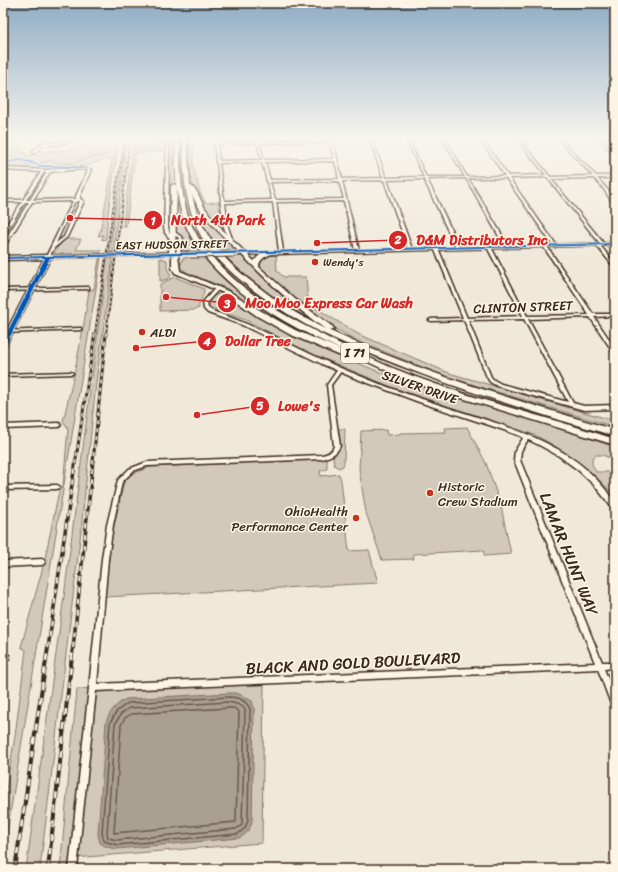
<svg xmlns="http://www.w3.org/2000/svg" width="618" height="872" font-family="Sriracha,sans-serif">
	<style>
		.green { fill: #d2c9ba; stroke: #867a6c }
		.water { fill: #aaa091; stroke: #7e7163 }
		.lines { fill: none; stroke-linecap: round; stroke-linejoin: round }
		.shore { stroke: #67594c; stroke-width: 1.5 }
		.stream { stroke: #7e7163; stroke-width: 1 }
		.minor-casing { stroke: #3b2a1e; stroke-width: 3 }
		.tertiary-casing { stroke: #3b2a1e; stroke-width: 3 }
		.secondary-casing { stroke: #3b2a1e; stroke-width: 3 }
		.primary-casing { stroke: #3b2a1e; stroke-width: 3 }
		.motorway-casing { stroke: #3b2a1e; stroke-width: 3 }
		.minor { fill: #fcf5e5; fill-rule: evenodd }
		.tertiary { fill: #fcf5e5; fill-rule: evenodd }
		.secondary { fill: #fcf5e5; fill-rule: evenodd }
		.primary { fill: #fcf5e5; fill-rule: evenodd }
		.motorway { fill: #fcf5e5; fill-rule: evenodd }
		.rail-far3-casing { stroke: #3b2a1e; stroke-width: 2 }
		.rail-far2-casing { stroke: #3b2a1e; stroke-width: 3 }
		.rail-far1-casing { stroke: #3b2a1e; stroke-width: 3.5 }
		.rail-casing { stroke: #3b2a1e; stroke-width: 4 }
		.rail-far3 { stroke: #fcf5e5; stroke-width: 1; stroke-dasharray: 2.5; stroke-linecap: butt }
		.rail-far2 { stroke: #fcf5e5; stroke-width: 1.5; stroke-dasharray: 4; stroke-linecap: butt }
		.rail-far1 { stroke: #fcf5e5; stroke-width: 2; stroke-dasharray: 5.5; stroke-linecap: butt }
		.rail { stroke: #fcf5e5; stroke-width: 2.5; stroke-dasharray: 7; stroke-linecap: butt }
		.secondary-bridge-casing { stroke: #3b2a1e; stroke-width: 7; stroke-linecap: butt }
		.secondary-bridge { stroke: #fcf5e5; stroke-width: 5 }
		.cycleway-casing { stroke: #fcf5e5; stroke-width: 2 }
		.cycleway { fill: #0057b8; fill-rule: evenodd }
		.poi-dot { fill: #c8321e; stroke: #fcf5e5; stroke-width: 1.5 }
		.labels { text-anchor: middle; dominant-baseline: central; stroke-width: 3; stroke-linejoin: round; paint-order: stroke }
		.far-street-label { font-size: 11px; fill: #3b2a1e; stroke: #fcf5e5 }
		.far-poi-label { font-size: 11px; fill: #3b2a1e; stroke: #fcf5e5; text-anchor: start }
		.shield { fill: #fcf5e5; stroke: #75675a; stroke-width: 1 }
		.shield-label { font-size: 12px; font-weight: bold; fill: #3b2a1e }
		.street-label { font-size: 13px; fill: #3b2a1e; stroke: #fcf5e5 }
		.poi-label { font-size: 13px; fill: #3b2a1e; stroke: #fcf5e5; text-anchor: start }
		.near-street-label { font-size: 16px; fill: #3b2a1e; stroke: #fcf5e5 }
		.leader { fill: none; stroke: #d62828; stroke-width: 1.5 }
		.callout-dot { fill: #d62828; stroke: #fcf5e5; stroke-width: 1.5 }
		.mark-label { font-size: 12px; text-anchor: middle; font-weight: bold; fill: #fff }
		.callout-label { font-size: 14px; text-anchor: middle; font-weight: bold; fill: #d62828; stroke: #fcf5e5; stroke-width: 3; stroke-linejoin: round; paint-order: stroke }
	</style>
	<rect width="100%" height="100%" fill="#f0e9d9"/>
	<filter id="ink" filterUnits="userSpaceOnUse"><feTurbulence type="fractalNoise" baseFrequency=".025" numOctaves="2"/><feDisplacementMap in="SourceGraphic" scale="8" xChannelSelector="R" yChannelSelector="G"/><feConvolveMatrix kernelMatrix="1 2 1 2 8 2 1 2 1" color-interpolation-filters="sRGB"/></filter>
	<g filter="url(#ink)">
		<g class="green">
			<path d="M8,139H29L23,143L17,152H25L24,155H40L41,152L55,151L72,149L102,139H119L108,213L106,239L102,240L103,235L98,236L100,232L110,180L112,159C101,158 92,166 82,167C57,171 34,169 9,167L3,169V145Z"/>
			<path d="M134,139H166L165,151L135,154L126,226H123Z"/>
			<path d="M170,139H173L171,230L168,225Z"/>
			<path d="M190,139H195V145L193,146V166L200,192L206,203L218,202L225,233C219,225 211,218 205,210C189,190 189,163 190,139Z"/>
			<path d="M125,154L113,252H109L122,162Z"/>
			<path d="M177,196C181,218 187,231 199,251H188L181,248L182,237L176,233Z"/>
			<path d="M80,200L64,237L57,243H55L75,201Z"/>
			<path d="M194,201L213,227L235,249L220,250L203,226Z"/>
			<path d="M24,203H28L3,244V236Z"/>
			<path d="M66,239H81L76,250H101L100,253L54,254L57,248Z"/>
			<path d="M276,255L277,271L284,277H306L308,301L311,305L358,334L449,373L615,421V427L447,377L360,342L326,324L276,285L258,265V261L267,256Z"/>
			<path d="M203,256C235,292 273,318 316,340L258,312L226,288L189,274L180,267L183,258Z"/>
			<path d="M224,256H244L282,296L316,323L271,296L254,283Z"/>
			<path d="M101,258L3,857V808L15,736L26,650L21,647L44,563L59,491L63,487L68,428L63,421C74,377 83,334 89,290L94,289L99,259Z"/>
			<path d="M113,258L96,383L81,531L40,869H26L65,589L107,259Z"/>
			<path d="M160,258L167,260V268L171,276L168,279L160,281Z"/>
			<path d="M175,277L204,289C205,296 198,301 199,308L194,310L160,311V284Z"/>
			<path d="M219,294L226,295L240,302L255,314L288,334L377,371L419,386L559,428L615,447V460L602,455H596L592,458V464L596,472H615V493L610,491C587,466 562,448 532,434L396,389L305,351L246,320L211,308L209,305C210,299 212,295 219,294Z"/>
			<path d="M467,427L486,463L501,506L511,554L485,556L483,550L413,554L414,559L382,560L366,513L359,469L361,431L386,430L387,435L400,434V433L446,432L445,428Z"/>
			<path d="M338,429H345L344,463L343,466L339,468L334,465L333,457C343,449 340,441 338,429Z"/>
			<path d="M322,459L327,460V469L320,471L321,476L339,474L341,480L349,551L369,550L378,583L104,597L112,535L124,482L132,474L150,467Z"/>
			<path d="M264,681L262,843L74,858L73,869H60L77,689Z"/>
		</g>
		<path class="water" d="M229,693H237L252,701L254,708L252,821C250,830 247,834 239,838L116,849L107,847L100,843L98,834L106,722C110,711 116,704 126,699Z"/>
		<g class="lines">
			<g class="shore">
				<path d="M229,697C238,697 246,700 250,709L248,820L245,828L238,834L117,845L104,841L102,833L110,723L117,711L128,703Z"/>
				<path d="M229,702L240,705L245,709L242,825L236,829L117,840L108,838L107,833L115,724L121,714L129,708Z"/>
				<path d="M229,708H234L239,712L236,822L114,833L121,725L125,718L131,714Z"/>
			</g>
			<g class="stream">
				<path d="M137,151L160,141"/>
				<path d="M3,165L18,161C30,169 39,163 52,160C66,167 72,163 86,159C93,156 101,156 108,155"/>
			</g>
			<defs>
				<g id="minor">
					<path d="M48,139H50L46,143H56L77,139H80L56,145H44L35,153H33V151Z"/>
					<path d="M167,139H169L168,226L169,233L176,241L174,242H173L165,233L164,226Z"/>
					<path d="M214,139H216L217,142H256V139H258L259,141L330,140V139H332L333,141L342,179L383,178L370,139H372L386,178L424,177L406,139H408L426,177H465L443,139H445L467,177L505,176L480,139H482L508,176L546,175L517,139H519L550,177L593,176L558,139H560L596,176H615V178H597C603,185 615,196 615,205H614L603,188L594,178L551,179L605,245L602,246L547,177L509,178L557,246L555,247H554L506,178H468L509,247L507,248L505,247L466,178L427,179L460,248L458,249L456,248L424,179L387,180L412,249L410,250L408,249L384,180L342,181L359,250L358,251L355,250L344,201L276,202L283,251L281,252L279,251L273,202L225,203L228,227L233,241L231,242L229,241L224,227L221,203L220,202L221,201L217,163L216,162V161ZM330,142L334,159L264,160L259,143ZM257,143L262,160L219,161L217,144ZM335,161L339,179L270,180L265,162ZM262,162L272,200L224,201L219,163ZM339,181L344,199L275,200L270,182Z"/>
					<path d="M597,139H599L615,153V155Z"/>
					<path d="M83,167L91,170L80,196V199L84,201L67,237L54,248L49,258L46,257L73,201L32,202L5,246L3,247V243L29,202H25L5,233L3,234V230L22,202H3V200H23L41,172L3,170V168L46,170ZM83,169L88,170L76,196V199L33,200L50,172ZM44,172H47L30,200H26ZM78,201H80L64,237L56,243L74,203Z"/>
					<path d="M170,230H172L183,238L180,253L175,256L173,255L176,253L179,238L170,232Z"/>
					<path d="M597,244H599L615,264V267H614L597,246Z"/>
					<path d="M544,245H546L593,314H615V316L594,317L615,348V352H613L590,317L528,319L573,403L584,406L615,405V409L584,410L497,386L490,382L487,377L464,320L431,321L429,320L431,319L463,318L434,248L436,247L438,248L467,318L523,316L487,247L489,246L491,247L527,316L589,315L543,246ZM524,319L568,402L501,384L494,380L491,377L468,320Z"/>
					<path d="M88,287H89V289L3,291V289Z"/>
					<path d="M80,328H81V330L3,333V331Z"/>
					<path d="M338,369H342V370L331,385L340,446C336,455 330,456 322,459L147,466L133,471L122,482L113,525L108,559L97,684L595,663L514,460L515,451L525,435L527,434L530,436L521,451L520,460L602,662H615V668L604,669L615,695V708L612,707L598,669L96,691L77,869H69L89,688L102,559L107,525L118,480L129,469L147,462L322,455C328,454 332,452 334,446L327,385Z"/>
					<path d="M71,372L73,373V374L3,376V374Z"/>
					<path d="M59,423L61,425L59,427L3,429V425Z"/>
					<path d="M57,485L59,486L60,487L59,488L57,489L3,490V486Z"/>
					<path d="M42,559L44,560L45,562L44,564L42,565L3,567V561Z"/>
					<path d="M3,654L9,655L10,657L9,659L3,660Z"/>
				</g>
				<path id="tertiary" d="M216,287H218L220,288L207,302L208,308L212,311C262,327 307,355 355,374C386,387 418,398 449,408C505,426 567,441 605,489C611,497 615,500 615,510L613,509L596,487L578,470L559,456L539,445L518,435L495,427L419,402L352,377L322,364L242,325L208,313L204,309L203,302Z"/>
				<g id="secondary">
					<path d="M615,243V245L235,255L233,254L235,253Z"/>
					<path d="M188,252L190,253V254L48,258L46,257L48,256Z"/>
				</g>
				<path id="primary" d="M48,255L51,257L6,345L3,347V338L44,259L3,260V256Z"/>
				<g id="motorway">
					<path d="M176,139H180C180,169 180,200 193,228C218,278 272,309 319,333C349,349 381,364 413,376C479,401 548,417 615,439V445L432,389L400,377L347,352V356H341L289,334L257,316L226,294L175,273L172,268V256L169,253L171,186L174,184L177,186L175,252L178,255L180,271L230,292L263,312L295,330L344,351C285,324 203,282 182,215C175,190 175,164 176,139Z"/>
					<path d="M183,139H187L190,186C197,187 201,202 205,208C218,228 237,244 254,261C258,256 264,251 271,252V254C265,257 259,259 259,267L296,300L333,327L334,329L330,331C422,373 519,401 615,430V436C531,412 447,386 366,352C352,346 336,340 322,333C297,321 275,306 253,290C235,276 217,261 204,241C185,210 183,175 183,139ZM192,195C202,216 217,230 234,247C263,276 291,305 325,329C302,317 280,304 260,288C227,264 201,237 192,195Z"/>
				</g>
			</defs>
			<use href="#minor" class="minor-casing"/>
			<use href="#tertiary" class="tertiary-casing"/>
			<use href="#secondary" class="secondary-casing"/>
			<use href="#primary" class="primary-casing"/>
			<use href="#motorway" class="motorway-casing"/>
			<use href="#minor" class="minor"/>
			<use href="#tertiary" class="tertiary"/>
			<use href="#secondary" class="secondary"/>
			<use href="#primary" class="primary"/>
			<use href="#motorway" class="motorway"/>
			<defs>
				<g id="rail-far3">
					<path d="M95,334L117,183L126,139"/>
					<path d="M106,334L129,146"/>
				</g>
				<g id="rail-far2">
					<path d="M74,472L95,333"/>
					<path d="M92,472L106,333"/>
				</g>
				<g id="rail-far1">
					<path d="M48,648L74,471"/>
					<path d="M73,648L92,471"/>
				</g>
				<g id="rail">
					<path d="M15,869L48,647"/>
					<path d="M48,869L73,647"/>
				</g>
			</defs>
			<use href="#rail-far3" class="rail-far3-casing"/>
			<use href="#rail-far2" class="rail-far2-casing"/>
			<use href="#rail-far1" class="rail-far1-casing"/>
			<use href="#rail" class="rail-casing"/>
			<use href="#rail-far3" class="rail-far3"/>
			<use href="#rail-far2" class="rail-far2"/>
			<use href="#rail-far1" class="rail-far1"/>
			<use href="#rail" class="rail"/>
			<defs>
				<path id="secondary-bridge" d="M190,255L235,254"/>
			</defs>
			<use href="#secondary-bridge" class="secondary-bridge-casing"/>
			<use href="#secondary-bridge" class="secondary-bridge"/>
			<defs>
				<g id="cycleway">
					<path d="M20,159L31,161L41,165L79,166L89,168L87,169L41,167L29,163L20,161L3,164V162Z"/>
					<path d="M615,243V245L50,258L6,345L3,347V340L45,258L3,259V257Z"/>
				</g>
			</defs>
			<use href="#cycleway" class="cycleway-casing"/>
			<use href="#cycleway" class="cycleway"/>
		</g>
	</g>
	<linearGradient id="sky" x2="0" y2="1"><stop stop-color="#8facc5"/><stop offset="0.53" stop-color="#f8f5ee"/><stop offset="1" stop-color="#f8f5ee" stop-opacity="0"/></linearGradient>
	<rect width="618" height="261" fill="url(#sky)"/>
	<g class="poi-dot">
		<circle cx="315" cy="262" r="4"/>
		<circle cx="142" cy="332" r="4"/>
		<circle cx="430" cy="493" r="4"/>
		<circle cx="356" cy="518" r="4"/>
	</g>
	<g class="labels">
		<g class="far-street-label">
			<text transform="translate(172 245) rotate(-1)">EAST HUDSON STREET</text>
		</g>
		<g class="far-poi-label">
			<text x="323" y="262">Wendy's</text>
		</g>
		<rect class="shield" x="341" y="343" width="28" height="20" rx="3"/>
		<g class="shield-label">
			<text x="355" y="353">I 71</text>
		</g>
		<g class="street-label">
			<text transform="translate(523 307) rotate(-2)">CLINTON STREET</text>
			<text transform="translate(420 387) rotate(19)">SILVER DRIVE</text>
		</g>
		<g class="poi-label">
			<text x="150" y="332">ALDI</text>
			<text x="438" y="486">Historic<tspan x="438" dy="15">Crew Stadium</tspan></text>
			<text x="348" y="511" text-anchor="end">OhioHealth<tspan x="348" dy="15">Performance Center</tspan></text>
		</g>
		<g class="near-street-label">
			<text transform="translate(569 554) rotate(68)">LAMAR HUNT WAY</text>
			<text transform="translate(353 663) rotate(-3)">BLACK AND GOLD BOULEVARD</text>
		</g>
	</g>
	<path class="leader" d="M70 218L153 220M317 243L398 240M166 297L227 303M136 348L207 341M197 415L260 406"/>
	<g class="callout-dot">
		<circle cx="70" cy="218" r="4"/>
		<circle cx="317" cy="243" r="4"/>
		<circle cx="166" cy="297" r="4"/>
		<circle cx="136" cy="348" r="4"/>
		<circle cx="197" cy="415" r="4"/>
		<circle cx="153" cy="220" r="10"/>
		<circle cx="398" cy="240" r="10"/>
		<circle cx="227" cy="303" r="10"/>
		<circle cx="207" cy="341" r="10"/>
		<circle cx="260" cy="406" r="10"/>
	</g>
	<g class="mark-label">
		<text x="153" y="225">1</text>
		<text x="398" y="244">2</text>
		<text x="227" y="308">3</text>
		<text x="207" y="346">4</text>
		<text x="260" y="410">5</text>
	</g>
	<g class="callout-label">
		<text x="218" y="225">North 4th Park</text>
		<text x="482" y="245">D&amp;M Distributors Inc</text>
		<text x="329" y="308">Moo Moo Express Car Wash</text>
		<text x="258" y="346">Dollar Tree</text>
		<text x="299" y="411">Lowe's</text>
	</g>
	<rect width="618" height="872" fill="none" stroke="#fcf5e5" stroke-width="16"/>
	<rect x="8" y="8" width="602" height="856" fill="none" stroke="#3b2a1e" stroke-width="1.5" filter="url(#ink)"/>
</svg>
